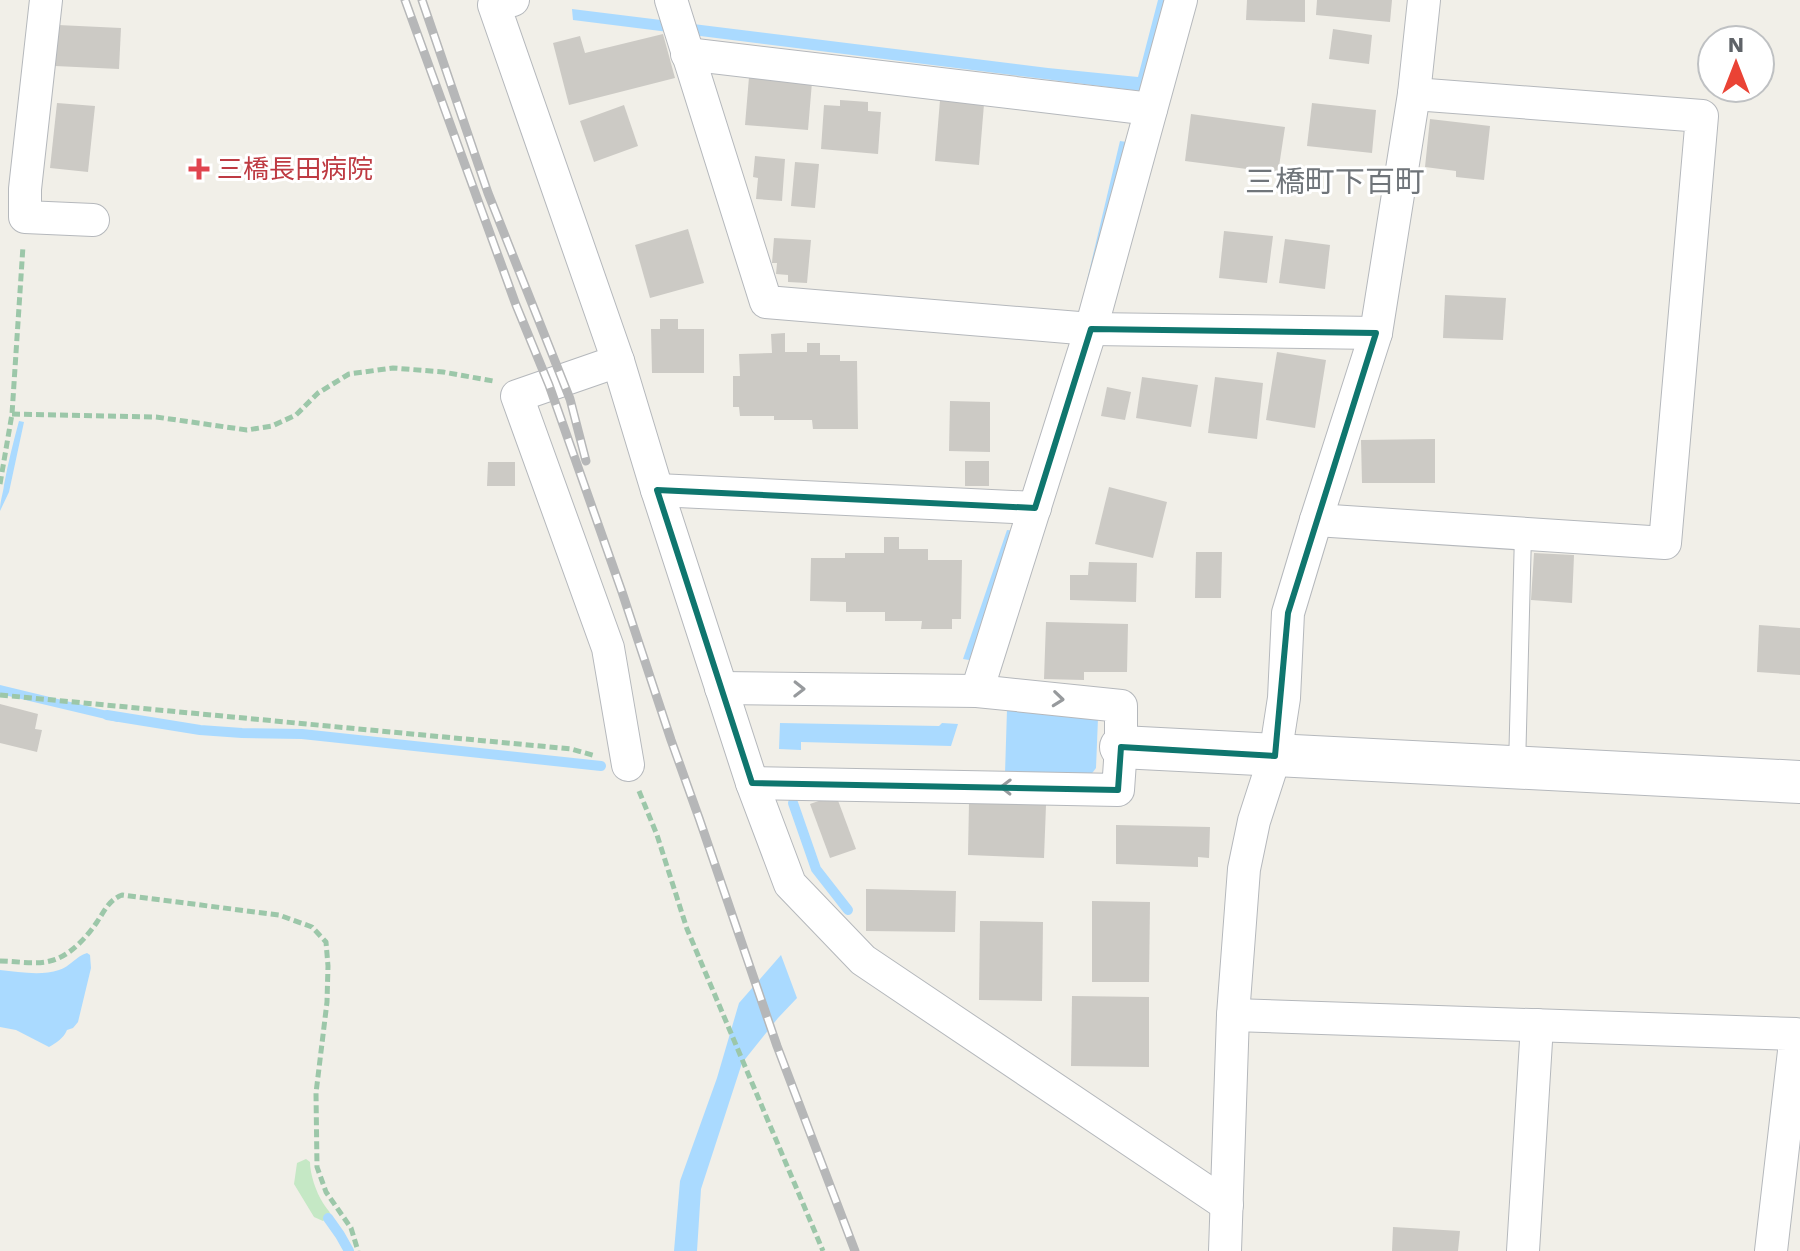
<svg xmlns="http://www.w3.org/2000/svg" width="1800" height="1251" font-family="'Work Sans','Noto Sans JP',sans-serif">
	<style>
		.green { fill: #c5e8c5 }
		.water { fill: #aadaff }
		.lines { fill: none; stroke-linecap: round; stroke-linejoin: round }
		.stream { stroke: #aadaff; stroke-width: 10 }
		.building { fill: #cccac5 }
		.service-casing { stroke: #b5b8bc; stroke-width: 18 }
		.minor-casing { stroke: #b5b8bc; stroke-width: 34 }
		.tertiary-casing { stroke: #b5b8bc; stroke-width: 44 }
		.path { stroke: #9cc7a9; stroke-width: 5; stroke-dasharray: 8 4; stroke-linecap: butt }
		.service { stroke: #fff; stroke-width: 16 }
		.minor { stroke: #fff; stroke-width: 32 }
		.tertiary { stroke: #fff; stroke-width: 42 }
		.rail-casing { stroke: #b6b7b8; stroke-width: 9 }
		.rail { stroke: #fff; stroke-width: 6; stroke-dasharray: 18; stroke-linecap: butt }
		.oneway { stroke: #979a9d }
		.marked { fill: none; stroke: #0f766e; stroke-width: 6; stroke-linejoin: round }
		.health-dot { fill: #e0444e; stroke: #fff; stroke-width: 3 }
		.labels { text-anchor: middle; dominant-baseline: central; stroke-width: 6; stroke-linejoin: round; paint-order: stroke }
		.health-label { font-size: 26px; fill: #be3a42; stroke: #fff; text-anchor: start }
		.quarter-label { font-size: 30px; fill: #70757a; stroke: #fff }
	</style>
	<rect width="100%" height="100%" fill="#f1efe8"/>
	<path class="green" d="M306,1159L310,1162C310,1174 316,1192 323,1203C325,1207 329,1210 331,1215L323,1221L314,1217L294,1184L297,1163Z"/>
	<g class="water">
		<path d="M1158,0H1170L1140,91L573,20L572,9L1048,68L1138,77Z"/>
		<path d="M1120,141L1133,143L1095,293H1084Z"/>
		<path d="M19,421L24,422L9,492L0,511C0,501 3,494 4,485C8,463 13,443 19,421Z"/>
		<path d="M1007,530L1019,531L975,661L963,659Z"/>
		<path d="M0,685L120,714L118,722L0,694Z"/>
		<path d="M1007,709L1098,718L1096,768L1090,776L1005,774Z"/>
		<path d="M780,723L939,726L942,723L958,724L951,746L801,742V750L779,749Z"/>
		<path d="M87,953L90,955L91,968L78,1022L73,1028L67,1030C64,1038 56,1043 49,1047L16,1030L0,1027V970C19,972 41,976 59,970C70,967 76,956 87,953Z"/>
		<path d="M781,955L797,998L778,1018L742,1063L701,1189L697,1251H674L680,1181L717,1078L739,1003Z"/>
	</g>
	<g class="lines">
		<g class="stream">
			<path d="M107,715L200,730L242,733L302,734L601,766"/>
			<path d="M793,803L816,869L848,910"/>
			<path d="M328,1218L340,1235L349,1251"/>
		</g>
	</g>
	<g class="building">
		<path d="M1247,0H1305V22L1246,20Z"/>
		<path d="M1317,0H1392L1390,22L1316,15Z"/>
		<path d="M58,25L121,28L119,69L55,66Z"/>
		<path d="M1333,29L1372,35L1369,64L1329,59Z"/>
		<path d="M663,34L675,78L569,105L553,43L580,36L585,53Z"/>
		<path d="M749,77L812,82L808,130L745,125Z"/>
		<path d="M840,100L868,102V111L881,112L878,154L821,149L824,105L840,106Z"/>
		<path d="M940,100L984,104L979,165L935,161Z"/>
		<path d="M57,103L95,106L88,172L50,168Z"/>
		<path d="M1312,103L1376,110L1372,153L1307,146Z"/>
		<path d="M624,105L638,146L594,162L580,121Z"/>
		<path d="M1191,114L1285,127L1278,173L1185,161Z"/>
		<path d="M1430,119L1490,126L1484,180L1456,177V171L1425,167Z"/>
		<path d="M755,156L785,159L782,201L756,199L758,178L753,177Z"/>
		<path d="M795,162L819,164L815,208L791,206Z"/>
		<path d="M688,229L704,283L650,298L635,245Z"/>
		<path d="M1224,231L1273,236L1267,283L1219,278Z"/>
		<path d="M774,238L811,240L807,283L788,282V275L776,274L777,263H772Z"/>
		<path d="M1285,239L1330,245L1325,289L1279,283Z"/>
		<path d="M1445,295L1506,298L1503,340L1443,338Z"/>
		<path d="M660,319H678V329H704V373H652L651,329H660Z"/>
		<path d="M785,333V352H807V343H820V355H840V361H857L858,429H813L812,420H774V416H740L739,407H733V376H740L739,354L772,353L771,334Z"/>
		<path d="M1277,352L1326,360L1315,428L1266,420Z"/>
		<path d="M1142,377L1198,385L1191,427L1136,418Z"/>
		<path d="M1215,377L1263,383L1257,439L1208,433Z"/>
		<path d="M1107,387L1131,392L1125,420L1101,416Z"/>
		<path d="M950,401L990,402V452L949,451Z"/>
		<path d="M1435,439V483H1362L1361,440Z"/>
		<rect x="965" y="461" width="24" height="25"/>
		<path d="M488,462H515V486H487Z"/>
		<path d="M1109,487L1167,502L1153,558L1095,544Z"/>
		<path d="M884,537H899V549H928V560H962L961,619H952V629H921L922,621H885V612H846V602L810,601L811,558H845V553H884Z"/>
		<path d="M1196,552H1222L1221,598H1195Z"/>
		<path d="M1534,553L1574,555L1572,603L1531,600Z"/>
		<path d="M1089,562L1137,563L1136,602L1070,600V575H1088Z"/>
		<path d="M1046,622L1128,624L1127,672H1084V680L1044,679Z"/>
		<path d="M1759,625L1800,628V675L1757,672Z"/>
		<path d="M0,704L38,714L35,729L42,730L37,752L0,743Z"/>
		<path d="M836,795L856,849L830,858L810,804Z"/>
		<path d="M969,802L1046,805L1044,858L968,855Z"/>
		<path d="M1116,825L1210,827L1209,858L1198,857V867L1116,864Z"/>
		<path d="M866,889L956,891L955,932L866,931Z"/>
		<path d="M1092,901L1150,902L1149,982H1092Z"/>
		<path d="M980,921L1043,922L1042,1001L979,1000Z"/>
		<path d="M1072,996L1149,997V1067L1071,1066Z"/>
		<path d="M1393,1227L1460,1231L1458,1251H1392Z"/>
	</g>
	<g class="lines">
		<defs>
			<path id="service" d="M1517,768L1523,534"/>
			<g id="minor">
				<path d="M46,0L25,189V217L93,220"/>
				<path d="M513,0L494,5L618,361L657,490L752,783L790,884L863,960L1227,1205"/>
				<path d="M671,0L766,302L1091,329L1376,333"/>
				<path d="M687,54L1151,109"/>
				<path d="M618,361L517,396L608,648L628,765"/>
				<path d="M657,490L1035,508"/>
				<path d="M1316,520L1665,543L1702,116L1414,94"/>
				<path d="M721,688L977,691L1121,706V747L1118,790L752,783"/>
				<path d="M977,691L1091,329L1181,0"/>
				<path d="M1233,1015L1796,1034L1771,1251"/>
				<path d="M1225,1251L1233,1015L1244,869L1254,821L1275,756L1284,698L1288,613L1316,520L1376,333L1414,94L1424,0"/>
				<path d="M1523,1251L1537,1025"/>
			</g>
			<path id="tertiary" d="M1121,747L1800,782"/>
		</defs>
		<use href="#service" class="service-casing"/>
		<use href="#minor" class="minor-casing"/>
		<use href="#tertiary" class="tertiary-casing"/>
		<g class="path">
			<path d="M12,414L156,417L247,430L272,426L296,415L318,393L349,374L393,368L443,372L493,381"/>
			<path d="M0,484L12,414L23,246"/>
			<path d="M0,695L571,749L596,756"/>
			<path d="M639,791L657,835L687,929L823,1251"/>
			<path d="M0,961C16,961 35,965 50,961C69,957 87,937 97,922C105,910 109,900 122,895L279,915L312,927L326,942L328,966L327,1002L316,1093L317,1167L326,1192L351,1228L358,1251"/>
		</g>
		<use href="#service" class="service"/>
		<use href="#minor" class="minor"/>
		<use href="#tertiary" class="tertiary"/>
		<defs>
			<g id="rail">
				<path d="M405,0L516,305L549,385L622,592L671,740L699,818L777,1046L855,1251"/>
				<path d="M422,0L488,193L570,399L586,461"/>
			</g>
		</defs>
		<use href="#rail" class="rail-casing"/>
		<use href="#rail" class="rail"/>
	</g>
	<defs><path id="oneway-chevron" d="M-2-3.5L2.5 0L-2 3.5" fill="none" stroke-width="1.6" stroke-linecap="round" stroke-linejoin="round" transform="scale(2)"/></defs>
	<g class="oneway">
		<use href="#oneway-chevron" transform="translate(799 689) rotate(1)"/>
		<use href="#oneway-chevron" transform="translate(1058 699) rotate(6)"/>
		<use href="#oneway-chevron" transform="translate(1006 787) rotate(-179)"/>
	</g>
	<path class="marked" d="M1091,329L1376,333L1288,613L1275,756L1121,747L1118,790L752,783L657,490L1035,508Z"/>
	<path class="health-dot" d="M195 157h8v8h8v8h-8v8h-8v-8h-8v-8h8z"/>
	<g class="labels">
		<g class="health-label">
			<text x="217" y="169">三橋長田病院</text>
		</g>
		<g class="quarter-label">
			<text x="1335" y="181">三橋町下百町</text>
		</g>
	</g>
	<g transform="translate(1736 64)"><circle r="38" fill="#ffffff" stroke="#bfc1c3" stroke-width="2"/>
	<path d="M0-6L14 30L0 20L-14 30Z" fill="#ea4335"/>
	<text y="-12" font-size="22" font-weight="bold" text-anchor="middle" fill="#5f6368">N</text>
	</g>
</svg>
